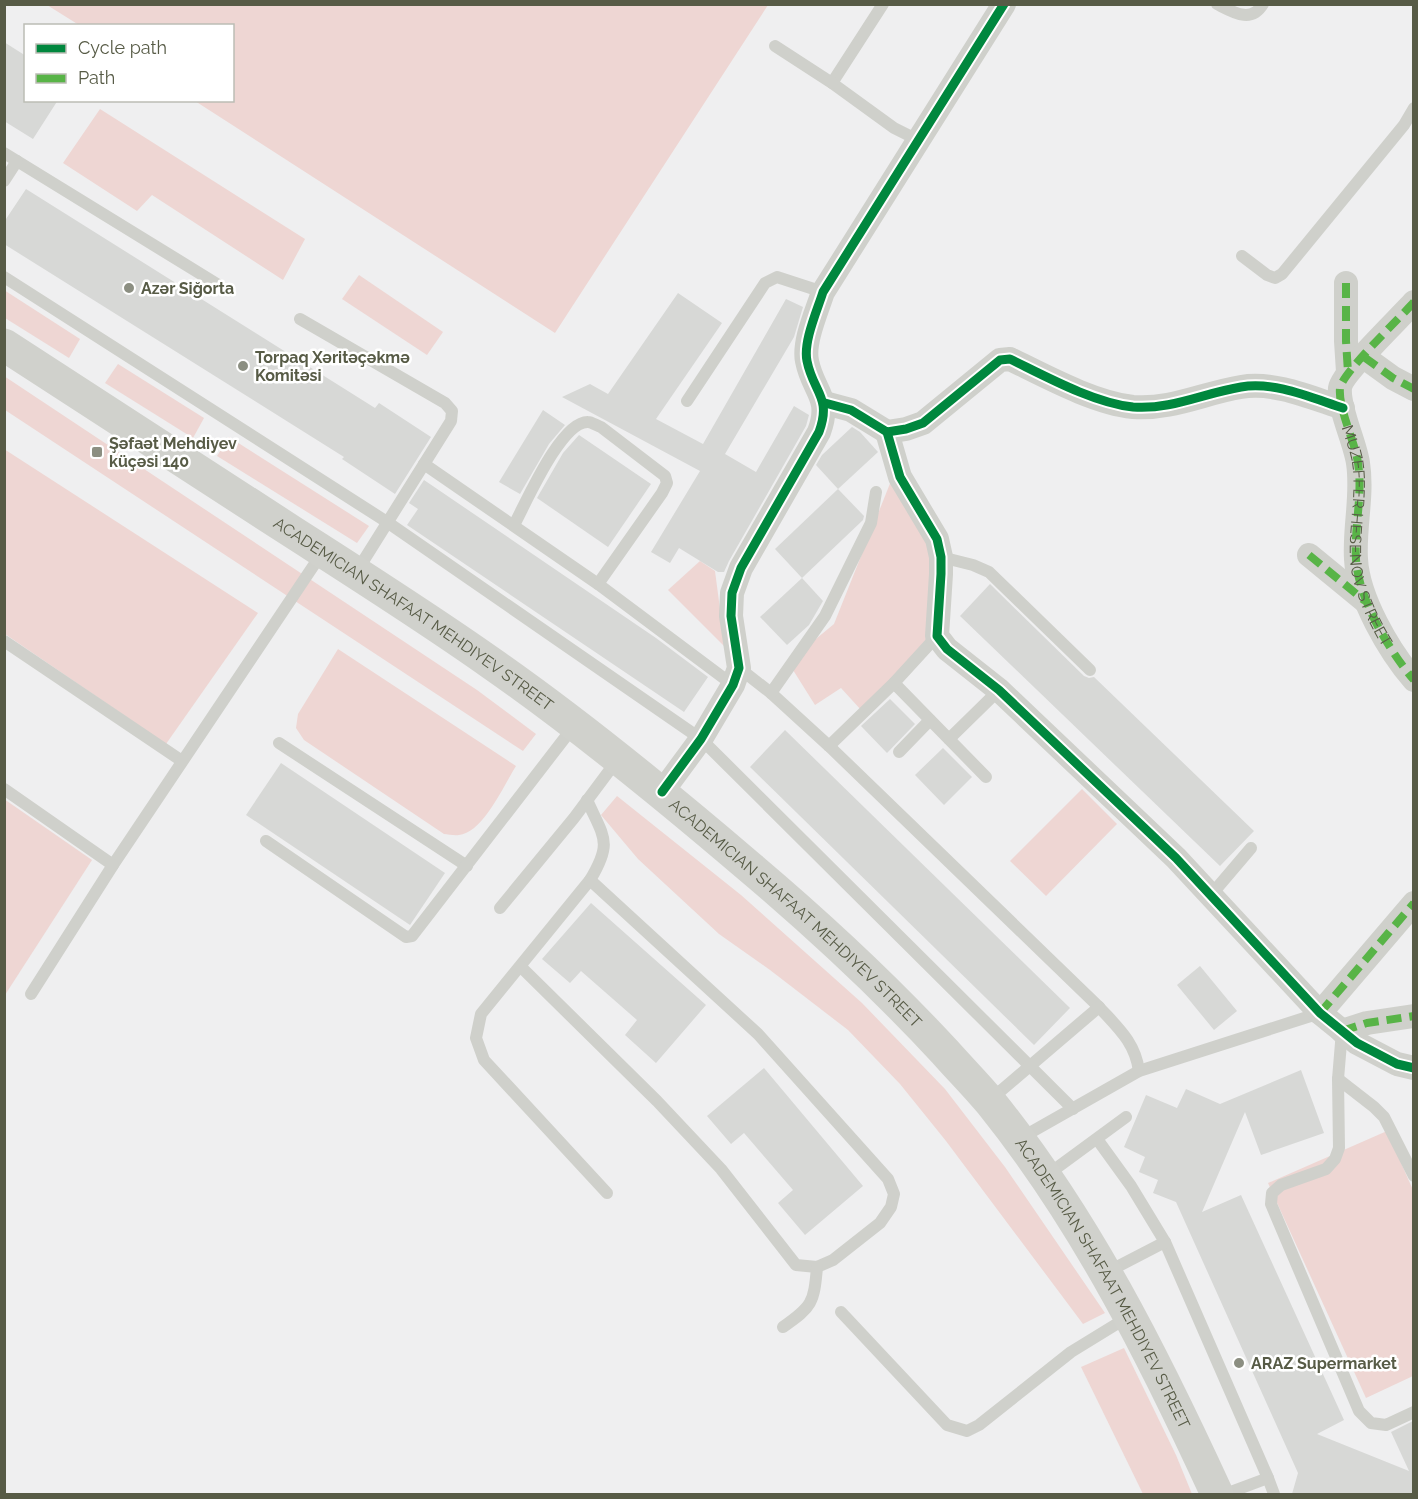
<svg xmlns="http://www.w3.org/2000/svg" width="1418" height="1499" font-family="Raleway,sans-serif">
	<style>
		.green { fill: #eed6d3 }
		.building { fill: #d7d8d6 }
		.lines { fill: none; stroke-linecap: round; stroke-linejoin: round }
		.service { stroke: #cfd0cb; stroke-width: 12 }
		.minor { stroke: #cfd0cb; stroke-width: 24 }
		.secondary { stroke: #d0d1cc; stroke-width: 33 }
		.quiet { stroke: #58b447; stroke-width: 8; stroke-dasharray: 15 8; stroke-linecap: butt }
		.cycleway-casing { stroke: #fff; stroke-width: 13 }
		.cycleway { stroke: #00873e; stroke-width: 9 }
		.poi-dot { fill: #8c8f82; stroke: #fff; stroke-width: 2 }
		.labels { text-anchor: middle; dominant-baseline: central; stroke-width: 5; stroke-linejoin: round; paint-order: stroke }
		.poi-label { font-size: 16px; font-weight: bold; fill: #575b46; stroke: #fff; text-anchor: start }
		.street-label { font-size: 16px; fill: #575b46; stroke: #fff }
	</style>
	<rect width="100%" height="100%" fill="#efeff0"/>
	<g class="green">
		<path d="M47,5H768L555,333L195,101L232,100V26L79,25Z"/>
		<path d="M100,109L305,239L283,280L152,195L137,211L63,163Z"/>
		<path d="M359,275L443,332L427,355L342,299Z"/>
		<path d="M4,290L80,339L69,358L5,318Z"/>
		<path d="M118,364L204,418L193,438L105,383Z"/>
		<path d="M4,376L477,690L536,734L523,751L5,410Z"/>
		<path d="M229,437L369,526L357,543L217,456Z"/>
		<path d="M4,449L258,613L166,744L5,634Z"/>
		<path d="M895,471L943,546L930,652L862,711L841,688L815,705L788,662L834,624Z"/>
		<path d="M700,561L715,571L725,647L668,590Z"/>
		<path d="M338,649L516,766C504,785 483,833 459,835C454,836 448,834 444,834L304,740L296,728L298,714Z"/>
		<path d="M1082,789L1117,824L1046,896L1010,861Z"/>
		<path d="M617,796L741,895L862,1003L945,1089L1005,1167L1105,1313L1083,1324L946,1141L900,1084L848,1030L770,970L719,934L638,859L601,815Z"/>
		<path d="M4,799L92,860L5,995H4Z"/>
		<path d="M1387,1131L1413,1190V1376L1366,1398L1268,1183Z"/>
		<path d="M1124,1348L1176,1455L1192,1494H1143L1081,1367Z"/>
	</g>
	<g class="building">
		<path d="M4,42L26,56V100H58L33,139L4,121Z"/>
		<path d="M26,189L375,408L379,403L431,437L395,494L342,459L344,457L4,244V222Z"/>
		<path d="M678,293L722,323L656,419L703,444L786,299L803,307L794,337L725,454L756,472L794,406L809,415L806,426L729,561L724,572H718L679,548L670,563L651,552L700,471L562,397L590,384L608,394Z"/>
		<path d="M543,410L565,425L549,444L520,494L499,482Z"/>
		<path d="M852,427L860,432L878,452L838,489L816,465L822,455Z"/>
		<path d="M579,435L651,484L608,547L537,498L563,453Z"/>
		<path d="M424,480L656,638L708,677L684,712L407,525L418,509L409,503Z"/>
		<path d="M838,489L864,516L863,520L802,578L775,549Z"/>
		<path d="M802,578L823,601L809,625L787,645L760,617Z"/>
		<path d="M990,584L1084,676L1089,678L1094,677L1254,831L1220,866L960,616Z"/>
		<path d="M890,699L915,724L887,753L861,726Z"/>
		<path d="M785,730L1070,1008L1034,1045L750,767Z"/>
		<path d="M943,748L972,777L944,805L915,775Z"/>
		<path d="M281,763L445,873L410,925L246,815Z"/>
		<path d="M591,903L706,1005L656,1063L625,1035L637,1020L581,971L570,983L542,959Z"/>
		<path d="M1200,966L1237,1011L1214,1030L1177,985Z"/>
		<path d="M764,1068L863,1186L805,1235L778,1203L793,1190L744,1133L731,1144L707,1116Z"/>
		<path d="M1301,1070L1324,1133L1261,1155L1245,1112L1202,1212L1241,1195L1344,1420L1317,1434L1409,1471L1391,1432L1413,1421V1494H1292L1298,1473L1176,1202L1153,1193L1158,1180L1139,1172L1145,1157L1124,1147L1146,1095L1177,1108L1186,1089L1220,1104Z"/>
	</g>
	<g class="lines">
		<g class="service">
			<path d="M883,4L832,83L894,128L918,140"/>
			<path d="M1217,4C1233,12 1251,24 1263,4"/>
			<path d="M775,46L832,83"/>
			<path d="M4,153L217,284"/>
			<path d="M4,181L17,161"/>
			<path d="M1242,256L1267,275L1275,278L1282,274L1404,125L1414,108"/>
			<path d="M4,277L387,522L701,739L1073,1109"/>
			<path d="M300,319L445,403L452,411L451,421L357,571"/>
			<path d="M687,401L765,283L777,277L823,292"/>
			<path d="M424,464L598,584L733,685"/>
			<path d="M514,525C526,503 561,421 588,422C592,422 597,426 601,427L665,476L667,483L662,493L598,584"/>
			<path d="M941,557L973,565L989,572L1090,670"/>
			<path d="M4,641L182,761"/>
			<path d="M739,668L771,693L829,746L1099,1007C1118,1028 1135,1042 1139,1071"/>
			<path d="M894,683L986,777"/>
			<path d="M771,693L825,616L871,523L876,492"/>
			<path d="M949,739L999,690"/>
			<path d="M279,743L467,866"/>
			<path d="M829,746L894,683L937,636"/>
			<path d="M899,752L930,720"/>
			<path d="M4,789L113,865L322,553"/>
			<path d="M587,800C604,838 613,842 590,880L481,1014L476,1038L484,1060L607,1193"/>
			<path d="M266,841L406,937L412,936L574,726"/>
			<path d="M1211,895L1251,848"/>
			<path d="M500,908L574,818L618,759"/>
			<path d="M521,967L657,1101L721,1169L796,1265L817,1267L833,1260L880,1223L891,1207L894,1194L888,1179L758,1034L590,880"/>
			<path d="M31,994L113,865"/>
			<path d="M1342,1031L1338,1079L1339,1148L1335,1159L1326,1169L1281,1185L1272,1193L1271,1204L1359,1411L1371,1423L1386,1425L1414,1412"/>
			<path d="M1338,1079L1374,1107L1384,1117L1414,1176"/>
			<path d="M990,1100L1099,1007"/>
			<path d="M1019,1139L1139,1071L1320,1013"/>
			<path d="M1097,1139L1131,1186L1165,1242L1268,1478L1274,1494"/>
			<path d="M1047,1175L1126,1117"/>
			<path d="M1107,1272L1165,1242"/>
			<path d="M841,1312L947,1425L967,1431L979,1425L1071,1352L1128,1317"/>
			<path d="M783,1327C812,1307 814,1303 817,1267"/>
			<path d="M1225,1494L1268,1478"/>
		</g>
		<g class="minor">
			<path d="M1346,283V341L1348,372"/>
			<path id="s1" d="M1414,302C1400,318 1342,373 1340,388C1338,408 1355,442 1358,463C1363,495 1354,527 1356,559C1358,598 1389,651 1414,680"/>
			<path d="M1364,357L1393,378L1414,389"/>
			<path d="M825,403L851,410L887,432L906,429L923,423L1000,360L1010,359C1045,376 1094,403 1133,407C1171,410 1204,393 1241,387C1274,381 1312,398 1343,408"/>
			<path d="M887,432L900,477L937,539L941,557V574L937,636L947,649L999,690L1176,858L1320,1013L1357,1043L1397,1064L1414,1068"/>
			<path d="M1309,555L1365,601"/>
			<path d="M662,792L701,739L733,685L739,668L731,616L732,593L741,568L819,432C832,397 813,392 807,361C803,342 817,311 823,292L1004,4"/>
			<path d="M1320,1013L1414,903"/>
			<path d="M1342,1031L1367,1023L1414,1016"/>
		</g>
		<path class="secondary" id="s2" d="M4,345C100,407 196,469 291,531C358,574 426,617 491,663C580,725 664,794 746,864C816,923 883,985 945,1052C960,1069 976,1085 991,1103C1086,1221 1154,1357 1217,1494"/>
		<g class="quiet">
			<path d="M1346,283V341L1348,372"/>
			<path d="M1414,302C1400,318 1342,373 1340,388C1338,408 1355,442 1358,463C1363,495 1354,527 1356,559C1358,598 1389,651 1414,680"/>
			<path d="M1364,357L1393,378L1414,389"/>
			<path d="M1309,555L1365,601"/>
			<path d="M1320,1013L1414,903"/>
			<path d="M1342,1031L1367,1023L1414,1016"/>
		</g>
		<defs>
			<g id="cycleway">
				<path d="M825,403L851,410L887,432L906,429L923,423L1000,360L1010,359C1045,376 1094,403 1133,407C1171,410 1204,393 1241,387C1274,381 1312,398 1343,408"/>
				<path d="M887,432L900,477L937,539L941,557V574L937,636L947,649L999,690L1176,858L1320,1013L1357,1043L1397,1064L1414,1068"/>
				<path d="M662,792L701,739L733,685L739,668L731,616L732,593L741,568L819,432C832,397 813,392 807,361C803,342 817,311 823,292L1004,4"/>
			</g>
		</defs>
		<use href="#cycleway" class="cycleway-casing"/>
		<use href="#cycleway" class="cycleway"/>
	</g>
	<g class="poi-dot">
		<circle cx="129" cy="288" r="6"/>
		<circle cx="243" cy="366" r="6"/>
		<rect x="91" y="446" width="12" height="12" rx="3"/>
		<circle cx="1239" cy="1363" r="6"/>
	</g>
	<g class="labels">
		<g class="poi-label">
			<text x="141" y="288">Azər Siğorta</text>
			<text x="255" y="357">Torpaq Xəritəçəkmə<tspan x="255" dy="18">Komitəsi</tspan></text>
			<text x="109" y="443">Şəfaət Mehdiyev<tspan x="109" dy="18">küçəsi 140</tspan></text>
			<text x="1251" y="1363">ARAZ Supermarket</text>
		</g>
		<g class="street-label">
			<text stroke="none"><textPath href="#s1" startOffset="266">MUZЕFFЕR HЕSЕNOV STREET</textPath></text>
			<text stroke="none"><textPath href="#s2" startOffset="490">ACADEMICIAN SHAFAAT MEHDIYEV STREET</textPath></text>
			<text stroke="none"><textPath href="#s2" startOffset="976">ACADEMICIAN SHAFAAT MEHDIYEV STREET</textPath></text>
			<text stroke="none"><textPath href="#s2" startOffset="1462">ACADEMICIAN SHAFAAT MEHDIYEV STREET</textPath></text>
		</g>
	</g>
	<rect width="1418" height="1499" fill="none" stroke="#575b46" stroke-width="12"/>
	<rect x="24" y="24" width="210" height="78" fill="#ffffff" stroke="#bcbdb5" stroke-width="1.5"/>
	<rect x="36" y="44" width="30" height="9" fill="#00873e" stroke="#bcbdb5" stroke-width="1.5"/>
	<text x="78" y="54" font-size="18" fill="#575b46">Cycle path</text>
	<rect x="36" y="74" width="30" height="9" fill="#58b447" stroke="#bcbdb5" stroke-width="1.5"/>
	<text x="78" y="84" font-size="18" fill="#575b46">Path</text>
</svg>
